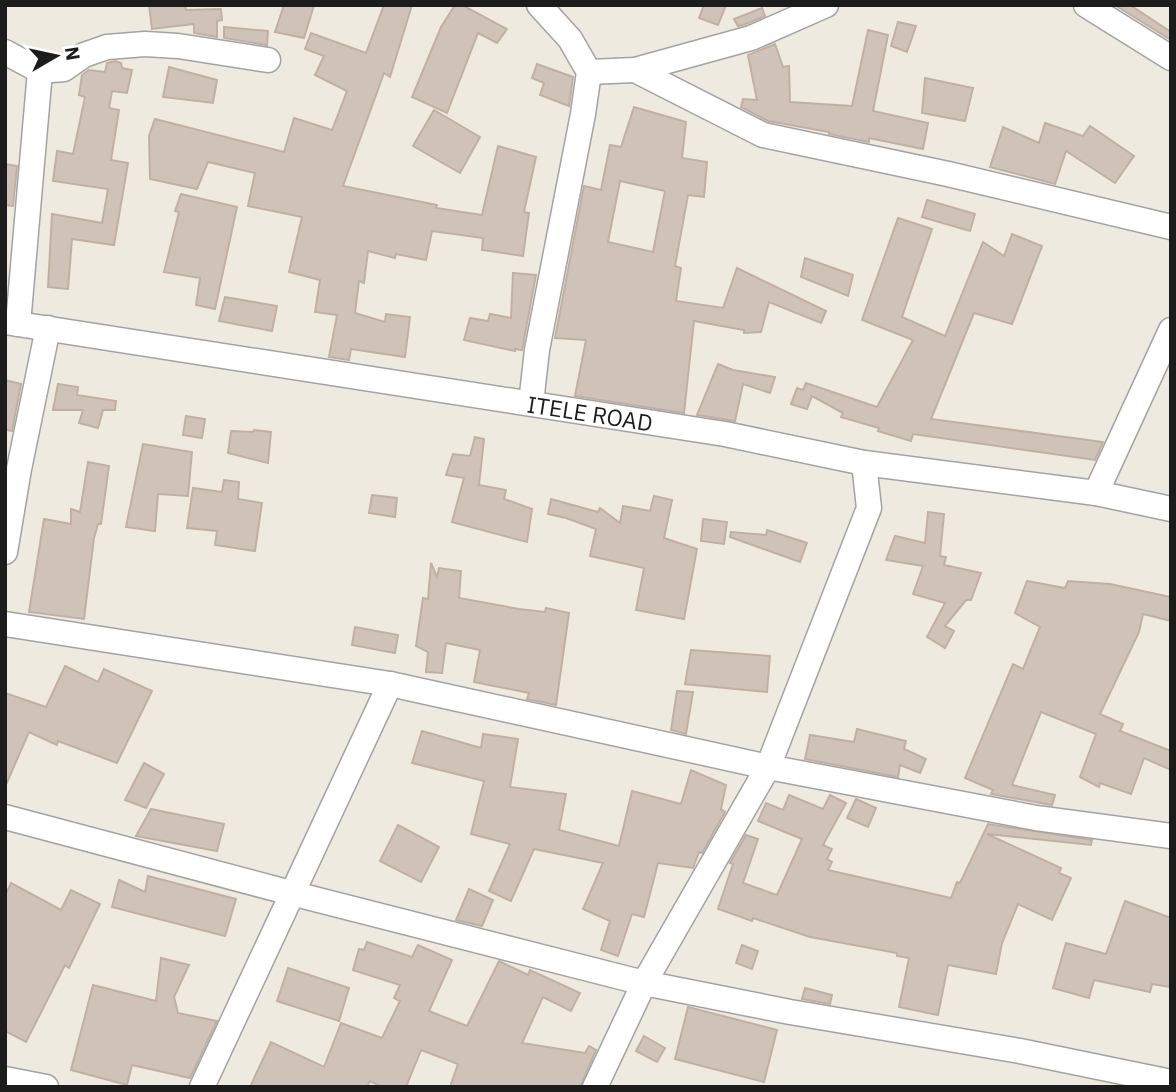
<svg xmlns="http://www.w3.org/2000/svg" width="1176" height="1092" font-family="'IBM Plex Sans',sans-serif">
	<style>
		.building { fill: #cfc3b9; stroke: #c1b0a2; stroke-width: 2; fill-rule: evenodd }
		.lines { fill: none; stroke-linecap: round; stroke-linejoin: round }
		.minor-casing { stroke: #a3a3a3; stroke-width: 27 }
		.minor { stroke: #fff; stroke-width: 24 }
		.labels { text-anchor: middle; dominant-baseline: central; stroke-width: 6; stroke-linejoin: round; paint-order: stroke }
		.street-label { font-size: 23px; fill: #1c1c1c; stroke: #fff }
	</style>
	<rect width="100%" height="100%" fill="#efeae0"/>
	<g class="building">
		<path d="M149,5H185L186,10L221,9L222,20L217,21V37L194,33V24L152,29Z"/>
		<path d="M284,5H314L304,38L275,32Z"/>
		<path d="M384,5H412L390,77L384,73L343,186L437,205L436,208L482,215L498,146L536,157L524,212L529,213L523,256L482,250L483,238L432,231L426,260L396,254L395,258L368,251L364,283L359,281L355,313L385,322L386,314L410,317L405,357L351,349L349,360L329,357L337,315L315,312L320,280L289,272L302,217L248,206L255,173L208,162L197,189L150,179L149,136L155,119L284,152L294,118L332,130L347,91L315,75L324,56L305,49L311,33L366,53Z"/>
		<path d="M455,5H462L507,29L497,43L478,33L447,113L412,97L441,27Z"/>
		<path d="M704,5H726L718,25L699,18Z"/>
		<path d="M1115,5H1130L1171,32V40Z"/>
		<path d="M762,8L765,16L746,24L738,26L734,19Z"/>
		<path d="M898,22L916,26L907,52L891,46Z"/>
		<path d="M224,27L268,31L267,45L224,38Z"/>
		<path d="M868,30L888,35L873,111L928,123L923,149L869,138V142L829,134V132L768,121L741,107L743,99L757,100L748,55L775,44L783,67L789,66L790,102L852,106Z"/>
		<path d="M115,61L121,63L122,68L132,70L127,93L112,91L109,108L119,110L111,160L128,163L114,245L72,239L68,289L48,287L52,214L102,223L108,189L53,181L57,151L73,154L85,97L79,95L82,75L89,70L105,72L107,63Z"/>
		<path d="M537,64L573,77L569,106L540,95L544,83L532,78Z"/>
		<path d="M169,67L217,80L213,103L163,97Z"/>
		<path d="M925,78L973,88L965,121L922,113Z"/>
		<path d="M634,107L686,122L682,158L707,162L704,197L688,195L675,266L681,268L676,301L723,308L737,268L826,311L821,323L769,302L761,332L744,333V330L694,321L684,413L575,396L586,340L555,338L584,186L601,190L610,145L621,147ZM620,181L665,191L653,252L608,242Z"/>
		<path d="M434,110L480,137L460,173L413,146Z"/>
		<path d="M1045,123L1083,136L1090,126L1134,156L1115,183L1066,151L1055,184L990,167L1003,127L1039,143Z"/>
		<path d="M5,164L17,166L13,206L5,205Z"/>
		<path d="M181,194L237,207L215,309L196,305L200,278L164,272L179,212L175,211Z"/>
		<path d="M927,200L975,214L970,231L922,217Z"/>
		<path d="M898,218L932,229L902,317L945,336L983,242L1004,256L1012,234L1042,246L1012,324L974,313L931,419L1103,442L1095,460L913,434L911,441L878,431L879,428L841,417L843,413L812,396L807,409L791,404L797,388L803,390L806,383L877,407L913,340L862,320Z"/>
		<path d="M805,258L853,275L848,296L801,277Z"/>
		<path d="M513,273L536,275L522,350L515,349V351L464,340L470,318L488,321L490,314L511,318Z"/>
		<path d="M225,297L277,306L272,331L219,321Z"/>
		<path d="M718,364L733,370L775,377L770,393L743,384L735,421L697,415Z"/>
		<path d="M5,380L21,384L12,431L5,430Z"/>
		<path d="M58,384L78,387L77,395L116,401L115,410H103L98,428L79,423L83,410H53Z"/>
		<path d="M186,416L205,419L202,438L183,435Z"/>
		<path d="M254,430L271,432L268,463L228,453L231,431L253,432Z"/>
		<path d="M475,437L484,439L479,485L506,490L504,499L532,509L527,542L452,522L464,478L446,475L453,454L470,456Z"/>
		<path d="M143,444L192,452L188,496L158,494L155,531L126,527Z"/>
		<path d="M88,462L109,466L101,524H98L94,538L84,619L29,612L44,519L71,524V509L80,512Z"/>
		<path d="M224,480L239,482L238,499L262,503L255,551L215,545L217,531L187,528L193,488L222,492Z"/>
		<path d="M372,495L397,498L395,517L369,513Z"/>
		<path d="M654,496L672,500L664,538L697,549L684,619L636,610L644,568L590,556L596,529L566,518L548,514L551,499L598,512L600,508L620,523L623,506L650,511Z"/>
		<path d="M928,512L944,514L940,556L946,557L944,565L981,573L971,600H966L945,626L954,631L945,648L927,637L945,603L913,594L923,566L886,560L895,536L925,543Z"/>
		<path d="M703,519L727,522L724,544L701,541Z"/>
		<path d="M767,530L807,543L800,562L730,537L731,532L766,535Z"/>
		<path d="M431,563L437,577L439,568L461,571L459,598L519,609L545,612L546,608L569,613L556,705L527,699L529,693L474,682L480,650L446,643L442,673L426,672L428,652L416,646L423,598L428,599Z"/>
		<path d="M1027,581L1065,588L1068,581L1110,584L1171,597V621L1143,614L1139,632L1100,714L1123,724L1120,731L1171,751V770L1144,758L1131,794L1100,783L1099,787L1080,777L1096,734L1041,712L1012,785L1055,795L1052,805L991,794L993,790L965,778L1013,664L1023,669L1040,627L1015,613Z"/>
		<path d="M355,627L398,635L395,653L352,645Z"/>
		<path d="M691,650L770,656L767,692L685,684Z"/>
		<path d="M65,666L98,682L104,669L152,691L117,763L58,741L57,745L29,732L5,787V693L46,707Z"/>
		<path d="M677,691L693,692L686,734L671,730Z"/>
		<path d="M857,729L906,741L904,749L926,759L920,773L900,765L898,777L805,759L810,735L854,742Z"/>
		<path d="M422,731L481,748L483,734L518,739L510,787L566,794L559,830L619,846L632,791L681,804L691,770L726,785L721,809L725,812L702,853L699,852L693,868L658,863L644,917L632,914L618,956L601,950L610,921L583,909L603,863L534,849L511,901L489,891L510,844L471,834L484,781L412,763Z"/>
		<path d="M144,763L164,774L146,808L125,800Z"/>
		<path d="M789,795L823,809L830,795L846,803L823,845L832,849L827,859L832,862L828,870L951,898L957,882L960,883L988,824L1092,840L1091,845L987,834L1061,868L1059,873L1071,878L1052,920L1018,904L1002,943L996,974L948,965L938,1015L899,1007L909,958L897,956V953L810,937L753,918L752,921L718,909L733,864L730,863L746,835L758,839L743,883L777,895L802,839L758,821L766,803L783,810Z"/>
		<path d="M856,799L876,808L868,827L847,818Z"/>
		<path d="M151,809L224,824L217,851L136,836Z"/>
		<path d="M398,825L439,847L421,882L380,861Z"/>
		<path d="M148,876L236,899L225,936L112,907L119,880L145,892Z"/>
		<path d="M11,883L61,910L71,890L100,904L69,968L65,965L26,1042L5,1031V896Z"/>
		<path d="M469,889L493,900L482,926L456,920Z"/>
		<path d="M1125,901L1171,918V987L1152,984L1150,992L1094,980L1089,998L1053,988L1066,943L1106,954Z"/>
		<path d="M367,942L412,957L418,945L452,960L429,1011L467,1026L499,961L528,975L530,970L580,993L571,1011L543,997L522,1043L585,1053L589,1046L596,1050L580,1087H450L458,1064L421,1050L406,1087H382L370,1081L367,1087H250L271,1042L324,1067L341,1023L382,1038L400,1001L394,998L400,985L353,970L359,949L364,950Z"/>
		<path d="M742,945L758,951L752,969L736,963Z"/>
		<path d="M161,958L189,965L174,997L178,1013L217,1021L190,1078L132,1065L127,1085L71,1070L93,985L156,1001Z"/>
		<path d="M288,968L349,988L339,1021L277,1001Z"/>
		<path d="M805,988L832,995L830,1004L802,999Z"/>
		<path d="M688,1007L777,1030L764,1082L675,1059Z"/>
		<path d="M644,1036L665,1048L657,1062L636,1051Z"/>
	</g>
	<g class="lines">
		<defs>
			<g id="minor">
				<path d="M1086,5L1171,58"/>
				<path d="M5,52L40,71L64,69L84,55L107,47L145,44L178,46L268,60"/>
				<path d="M635,70L763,135L948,174L1171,227"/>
				<path d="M589,72L635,70L751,38L826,5"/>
				<path id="s1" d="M5,322L725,434L864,463L1096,493L1171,509"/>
				<path d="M18,324L40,71"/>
				<path d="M531,403L537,350L583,114L589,72L570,39L539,5"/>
				<path d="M1096,493L1171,330"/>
				<path d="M5,552L19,469L48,328"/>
				<path d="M5,624L390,684L768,767L1036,818L1171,836"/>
				<path d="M5,817L291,893L644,983L790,1012L1020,1051L1171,1082"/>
				<path d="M5,1079L46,1087"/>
				<path d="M202,1087L390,684"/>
				<path d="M595,1087L644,983L768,767L869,508L864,463"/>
			</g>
		</defs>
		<use href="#minor" class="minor-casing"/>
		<use href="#minor" class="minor"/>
	</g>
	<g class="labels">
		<g class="street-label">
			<text stroke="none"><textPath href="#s1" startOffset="592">ITELE ROAD</textPath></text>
		</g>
	</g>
	<rect width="1176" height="1092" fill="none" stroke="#1c1c1c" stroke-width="14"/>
	<g transform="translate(56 56) rotate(81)" stroke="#ffffff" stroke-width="5" paint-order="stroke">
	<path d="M0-5L12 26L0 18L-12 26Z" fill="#1c1c1c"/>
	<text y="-10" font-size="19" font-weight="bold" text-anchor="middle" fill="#1c1c1c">N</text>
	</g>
</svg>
